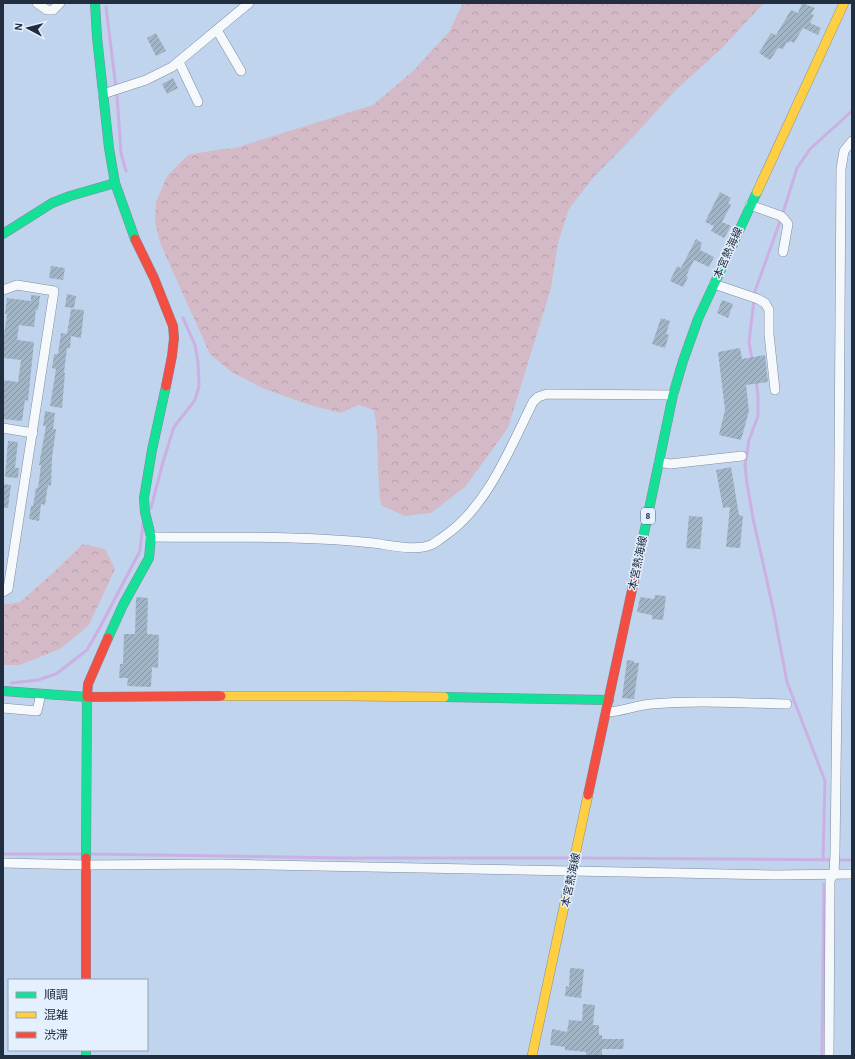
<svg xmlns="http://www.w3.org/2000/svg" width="855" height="1059" font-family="'Alegreya Sans','Noto Sans JP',sans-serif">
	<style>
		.forest { fill: url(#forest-crowns) }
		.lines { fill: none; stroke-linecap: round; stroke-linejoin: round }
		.stream { stroke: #cbb0e4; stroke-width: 3 }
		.building { fill: url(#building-hatch) }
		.street-casing { stroke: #7e8c9f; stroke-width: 10 }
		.fast-casing { stroke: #7e8c9f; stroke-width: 10 }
		.slow-casing { stroke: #7e8c9f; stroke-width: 10 }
		.jam-casing { stroke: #7e8c9f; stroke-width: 10 }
		.street { stroke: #f6f9fc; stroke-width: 9 }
		.fast { stroke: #16e098; stroke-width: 9 }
		.slow { stroke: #ffcf43; stroke-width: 9 }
		.jam { stroke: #f24e42; stroke-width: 9 }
		.labels { text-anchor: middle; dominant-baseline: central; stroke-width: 3; stroke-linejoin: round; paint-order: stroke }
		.shield { fill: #e5f0fe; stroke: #5c6879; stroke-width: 1 }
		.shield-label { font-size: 10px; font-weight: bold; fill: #212e40 }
		.street-label { font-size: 11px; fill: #212e40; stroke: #e5f0fe }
	</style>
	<defs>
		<pattern id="forest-crowns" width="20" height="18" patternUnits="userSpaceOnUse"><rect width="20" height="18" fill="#d4bac6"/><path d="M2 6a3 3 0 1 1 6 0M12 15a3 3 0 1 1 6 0" fill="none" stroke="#b6a0ab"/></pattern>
		<pattern id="building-hatch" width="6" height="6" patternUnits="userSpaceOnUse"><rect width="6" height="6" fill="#a2b5c6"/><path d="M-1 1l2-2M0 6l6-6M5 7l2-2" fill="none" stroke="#8494a2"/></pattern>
	</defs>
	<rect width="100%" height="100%" fill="#c1d4ed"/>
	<g class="forest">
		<path d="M463,3H764L722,48L675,91L635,135L592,179L569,209L558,243L551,288L508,428L465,487L431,513L405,516L381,505C376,473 380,441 374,410L358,405L341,413L310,405L262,388L230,371L210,354L160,243L155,221L156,202L167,176L188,155L215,150L235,148L373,105L412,72L449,32Z"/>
		<path d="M83,544L105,549L115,569L89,625L60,649L20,665H3V605L20,602L53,573Z"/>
	</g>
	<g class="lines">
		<g class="stream">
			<path d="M106,7L117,96L121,153L126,171"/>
			<path d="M752,360L749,342L755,291L782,216L797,168L810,149L852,111"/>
			<path d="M756,381L758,396V416L749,440L745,465L747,484L753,518L773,608L787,682L825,781L823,860"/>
			<path d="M151,508L163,462L174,427L195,400L199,386L198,362L195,345L183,318"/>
			<path d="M11,683L38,680L56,674L87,650L99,629L140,551L143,523"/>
			<path d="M3,854H84"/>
			<path d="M90,854L343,858H570"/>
			<path d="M580,858L852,860"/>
			<path d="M822,1056L824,884"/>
		</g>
	</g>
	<g class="building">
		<path d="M802,3L815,8L811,14L814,15L810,23L821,28L818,35L803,28L794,43L790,41L789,43L787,42L783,49L778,48L770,60L759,53L771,33L776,35L791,10L798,13Z"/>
		<path d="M156,33L166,51L156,56L147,38Z"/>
		<path d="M173,78L178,88L167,94L162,84Z"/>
		<path d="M720,192L731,198L728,203L731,205L722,222L731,226L724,238L711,231L714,226L705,222Z"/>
		<path d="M696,239L702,243L700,250L714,257L709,267L694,260L686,276L688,277L683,287L670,281L677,266L681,268Z"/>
		<path d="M51,266L65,268L63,280L49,278Z"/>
		<path d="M67,294L76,296L74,308L65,307Z"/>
		<path d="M31,295L40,296L38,310L36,309L34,327L19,325L17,340L34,342L28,401L25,400L22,421L3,419V380L18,382L21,360L3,358V343L7,314H5L7,298L31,301Z"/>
		<path d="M722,300L733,304L728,318L717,313Z"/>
		<path d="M71,309L84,310L81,338L71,336L70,348H67L64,373H65L62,408L50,406L56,369L52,368L54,354H58L61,333L67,334Z"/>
		<path d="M661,318L670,321L666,334L669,335L665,348L652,344Z"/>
		<path d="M740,348L742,359L765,355L768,382L746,385L749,411L741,440L719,435L725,410L718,352Z"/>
		<path d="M45,411L55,413L53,429H56L52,458L51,486L48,485L45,505L41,504L39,521L29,519L31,506H33L36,488H38L41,465H39L46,426H43Z"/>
		<path d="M8,441L18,442L15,468H19L18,478L5,477Z"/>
		<path d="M731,467L739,515L743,516L740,548L726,547L730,507L723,508L716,470Z"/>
		<path d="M3,484L11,485L8,508H3Z"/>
		<path d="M689,516L703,517L700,549L686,548Z"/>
		<path d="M655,595L666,596L663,620L652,619V615L637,612L640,597L654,599Z"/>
		<path d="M136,597L148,598L147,634L159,635L158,668L152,667L151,687L127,686L128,678H119L120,664H123L124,634H135Z"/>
		<path d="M627,660L634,661V663H639L634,699L622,698Z"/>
		<path d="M570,968L584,969L581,998L565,996L566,986L569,987Z"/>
		<path d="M583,1004L595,1005L593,1025H599V1035H602V1039H624L623,1049H602V1056H586V1052L565,1050V1047L550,1045L552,1029L567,1032L569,1020L582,1021Z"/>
	</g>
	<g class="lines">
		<defs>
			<g id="street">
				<path d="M37,3L47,10H53L60,3"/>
				<path d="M217,30L241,71"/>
				<path d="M179,62L198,102"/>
				<path d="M103,94L146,80L172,67L249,3"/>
				<path d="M750,205L781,216L784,219L788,224L783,252"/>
				<path d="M714,284L758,299L765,303L769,310V334L775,390"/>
				<path d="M3,290L17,285L54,291L8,589L3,592"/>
				<path d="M3,428L33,433"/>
				<path d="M659,462L670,464L742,456"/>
				<path d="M151,537C225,538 300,535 373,543C390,545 417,552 433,544C436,542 440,539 443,537C487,508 510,448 533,402L538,397L547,394L673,395"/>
				<path d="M3,708L37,711L41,694"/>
				<path d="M606,712C622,712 636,705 651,704C696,700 742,703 787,704"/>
				<path d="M3,863L86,865L218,864L776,875L852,874"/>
				<path d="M829,1056L830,880L834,874L835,853L838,617L841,169L844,151L852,141"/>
			</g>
			<g id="fast">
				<path d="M95,3L97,37L109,148L115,183L135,239"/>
				<path d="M3,234L52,203L70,196L115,183"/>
				<path d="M638,562L673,395L683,361L698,319L757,192"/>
				<path d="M108,638L123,605L149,558L151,537L145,512L144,498L152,450L166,386"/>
				<path d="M3,691L87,697L86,858"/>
				<path d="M444,697L609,700"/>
				<path d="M86,1050V1056"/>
			</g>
			<g id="slow">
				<path d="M757,192L844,3"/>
				<path d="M221,696H345L444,697"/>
				<path d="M532,1056L588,795"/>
			</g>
			<g id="jam">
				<path d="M135,239L154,278L173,326L174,338L172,356L166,386"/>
				<path d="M108,638L88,684L87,697L221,696"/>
				<path d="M588,795L638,562"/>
				<path d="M86,980V858"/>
			</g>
		</defs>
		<use href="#street" class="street-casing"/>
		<use href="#fast" class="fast-casing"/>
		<use href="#slow" class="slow-casing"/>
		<use href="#jam" class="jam-casing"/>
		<use href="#street" class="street"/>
		<use href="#fast" class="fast"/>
		<use href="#slow" class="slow"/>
		<use href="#jam" class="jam"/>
	</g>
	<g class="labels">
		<rect class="shield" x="641" y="508" width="14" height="16" rx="3"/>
		<g class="shield-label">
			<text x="648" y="516">8</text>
		</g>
		<g class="street-label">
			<text transform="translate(728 253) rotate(-66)">本宮熱海線</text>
			<text transform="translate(638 563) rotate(-78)">本宮熱海線</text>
			<text transform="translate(571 880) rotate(-78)">本宮熱海線</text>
		</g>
	</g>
	<rect width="855" height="1059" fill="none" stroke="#212e40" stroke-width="8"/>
	<rect x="8" y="979" width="140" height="72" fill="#e5f0fe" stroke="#97a2b2"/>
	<rect x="16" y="992" width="20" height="6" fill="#16e098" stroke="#97a2b2"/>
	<text x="44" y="999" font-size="12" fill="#212e40">順調</text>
	<rect x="16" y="1012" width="20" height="6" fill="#ffcf43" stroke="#97a2b2"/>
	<text x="44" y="1019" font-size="12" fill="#212e40">混雑</text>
	<rect x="16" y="1032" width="20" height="6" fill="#f24e42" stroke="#97a2b2"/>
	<text x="44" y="1039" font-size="12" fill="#212e40">渋滞</text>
	<g transform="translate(28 28) rotate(277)" stroke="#e5f0fe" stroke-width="3" paint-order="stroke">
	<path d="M0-3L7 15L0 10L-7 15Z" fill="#212e40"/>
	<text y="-6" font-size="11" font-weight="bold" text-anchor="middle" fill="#212e40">N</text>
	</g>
</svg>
